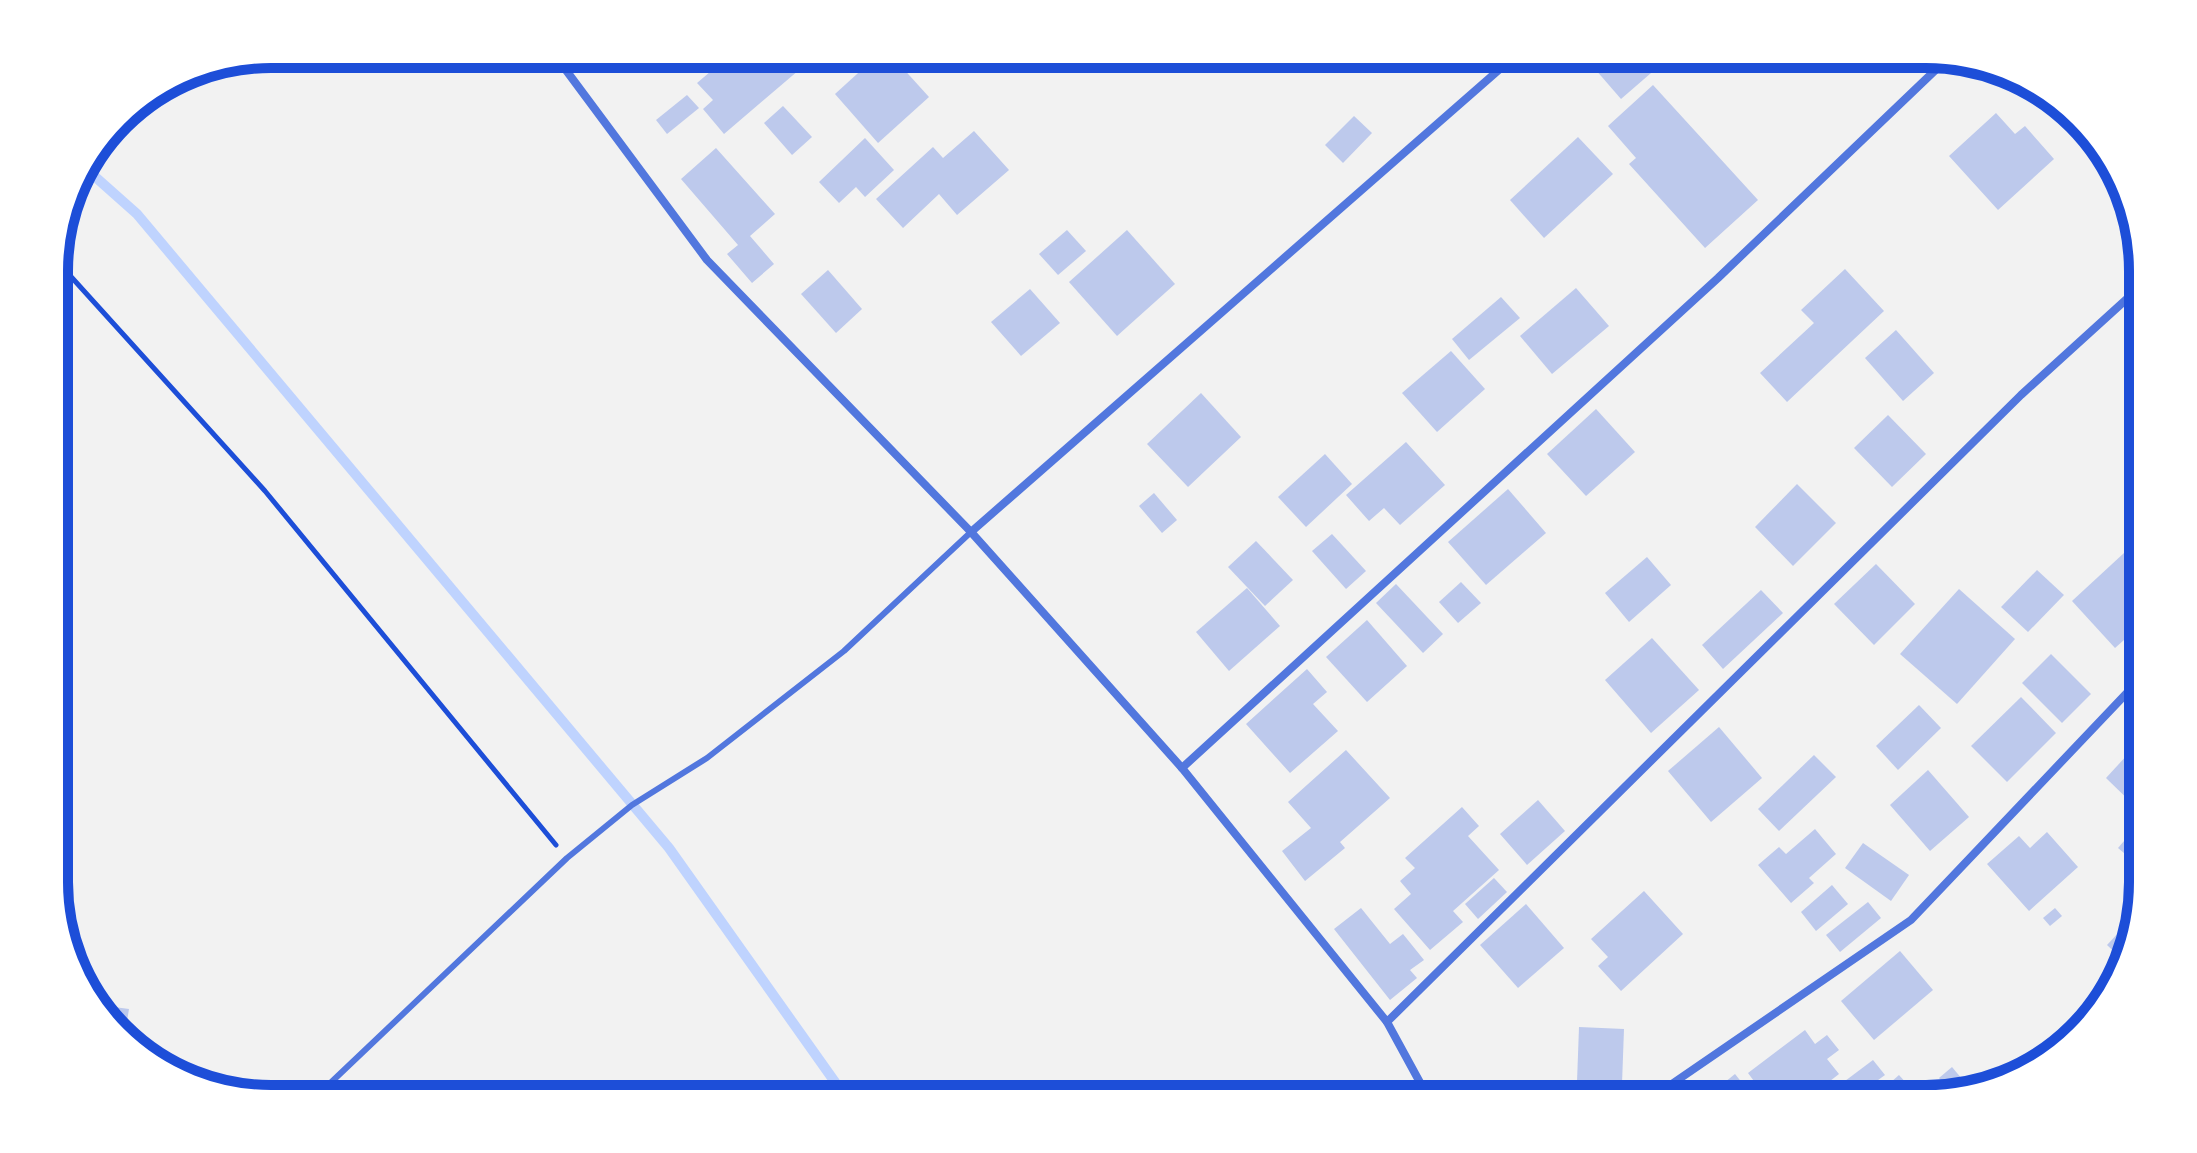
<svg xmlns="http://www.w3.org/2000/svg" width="2197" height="1153" font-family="'DejaVu Sans',sans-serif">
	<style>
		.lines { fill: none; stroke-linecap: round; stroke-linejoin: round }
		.stream { stroke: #bfd3fe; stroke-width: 10 }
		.building { fill: #bdc9ec }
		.path { stroke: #1d4ed8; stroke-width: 5 }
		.service { stroke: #5277de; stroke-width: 6 }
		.minor { stroke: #5277de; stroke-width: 8 }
		.rim { fill: none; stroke: #1d4ed8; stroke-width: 10 }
	</style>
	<rect width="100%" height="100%" fill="#f2f2f2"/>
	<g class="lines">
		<path class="stream" d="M83,166L137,214L669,848L847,1099"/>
	</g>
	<g class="building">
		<path d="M731,54H744L759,71L779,54H786L799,70L724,134L703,109L713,100L697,83Z"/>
		<path d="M879,54H890L929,97L878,143L835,94Z"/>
		<path d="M1582,54H1673L1621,99Z"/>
		<path d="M1653,85L1758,200L1705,248L1629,164L1636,158L1608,126Z"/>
		<path d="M687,95L699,108L667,134L656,120Z"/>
		<path d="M783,106L812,137L792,155L764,123Z"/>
		<path d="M1996,113L2015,134L2025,126L2054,159L1998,210L1949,156Z"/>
		<path d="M1354,116L1372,133L1343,163L1325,145Z"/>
		<path d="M974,131L1009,170L957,215L939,194L903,228L876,199L933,147L943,158Z"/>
		<path d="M1578,137L1613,174L1544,238L1510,200Z"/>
		<path d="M865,138L894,170L865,197L856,187L839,203L819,182Z"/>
		<path d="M716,148L775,214L750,236L774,264L752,283L727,254L738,245L681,179Z"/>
		<path d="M1067,230L1086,251L1058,275L1039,254Z"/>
		<path d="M1127,230L1175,284L1117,336L1069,282Z"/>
		<path d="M1845,269L1884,311L1787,402L1760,373L1814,323L1801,310Z"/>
		<path d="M828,270L862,309L836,333L801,294Z"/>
		<path d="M1576,288L1609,326L1552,374L1520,336Z"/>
		<path d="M1030,289L1060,323L1021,356L991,322Z"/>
		<path d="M1501,297L1520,318L1469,360L1452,339Z"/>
		<path d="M1896,330L1934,373L1903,401L1865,358Z"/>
		<path d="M1451,351L1485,389L1437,432L1402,393Z"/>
		<path d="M1201,393L1241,437L1188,487L1147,444Z"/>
		<path d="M1596,409L1635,452L1586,496L1547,454Z"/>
		<path d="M1888,415L1926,454L1892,487L1854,448Z"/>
		<path d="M1406,442L1445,485L1400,525L1384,508L1369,521L1346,495Z"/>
		<path d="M1325,454L1352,484L1306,527L1278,497Z"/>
		<path d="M1797,484L1836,523L1793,566L1755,527Z"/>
		<path d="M1508,489L1546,533L1486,585L1448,542Z"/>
		<path d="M1154,493L1177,520L1162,533L1139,506Z"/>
		<path d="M1332,534L1366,571L1346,589L1312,551Z"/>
		<path d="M1256,541L1293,580L1265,606L1228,567Z"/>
		<path d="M2124,553L2142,572V624L2115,648L2072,601Z"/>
		<path d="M1647,557L1671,585L1629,622L1605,593Z"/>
		<path d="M1876,564L1915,604L1874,645L1834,604Z"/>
		<path d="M2037,570L2064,595L2028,632L2001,607Z"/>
		<path d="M1461,582L1481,603L1458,623L1439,602Z"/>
		<path d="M1396,584L1443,634L1423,653L1376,603Z"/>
		<path d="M1247,588L1280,626L1229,671L1196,632Z"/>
		<path d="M1959,589L2015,639L1957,704L1900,654Z"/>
		<path d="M1761,590L1783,613L1723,669L1702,645Z"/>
		<path d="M1367,620L1407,666L1367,702L1326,657Z"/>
		<path d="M1652,638L1699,690L1651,733L1605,680Z"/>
		<path d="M2051,654L2091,694L2062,723L2022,683Z"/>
		<path d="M1307,669L1327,692L1313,704L1338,731L1290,773L1246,724Z"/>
		<path d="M2021,697L2056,733L2007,782L1971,746Z"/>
		<path d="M1919,705L1941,728L1898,770L1876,746Z"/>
		<path d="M1719,727L1762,778L1711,822L1668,771Z"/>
		<path d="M1346,750L1390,798L1340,842L1345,848L1305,881L1282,851L1311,828L1288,802Z"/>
		<path d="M2129,753L2143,766L2141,812L2106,778Z"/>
		<path d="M1814,755L1836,777L1779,831L1758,809Z"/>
		<path d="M1928,770L1969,817L1930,851L1890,805Z"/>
		<path d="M1538,800L1565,831L1527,865L1500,834Z"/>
		<path d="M1462,807L1479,826L1468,836L1499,870L1453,911L1463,922L1430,950L1394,909L1411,894L1400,881L1415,868L1405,858Z"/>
		<path d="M2143,819V869L2118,848Z"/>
		<path d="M1815,829L1836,854L1809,878L1814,883L1791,903L1758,865L1779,847L1786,854Z"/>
		<path d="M2047,832L2078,867L2029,911L1987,864L2019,836L2030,848Z"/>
		<path d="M1863,843L1909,875L1891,901L1845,868Z"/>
		<path d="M1494,878L1507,892L1478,919L1465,904Z"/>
		<path d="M1832,885L1848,904L1816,931L1801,912Z"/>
		<path d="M1644,891L1683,934L1621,991L1598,966L1608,957L1591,939Z"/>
		<path d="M1868,902L1881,918L1840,952L1826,935Z"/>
		<path d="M1526,904L1564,948L1518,988L1480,945Z"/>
		<path d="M1361,908L1390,944L1403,934L1424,960L1410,970L1417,978L1390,1000L1334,929Z"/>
		<path d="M2055,908L2062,916L2050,926L2043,918Z"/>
		<path d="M2135,915L2124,961L2107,945Z"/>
		<path d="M1900,951L1933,990L1874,1040L1841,1001Z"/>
		<path d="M92,1004L129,1009L125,1033Z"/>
		<path d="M1579,1027L1624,1029L1622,1084L1577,1082Z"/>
		<path d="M1805,1030L1815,1044L1827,1035L1839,1050L1827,1059L1839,1074L1807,1099H1767L1748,1073Z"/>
		<path d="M1873,1060L1885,1075L1852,1099L1841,1084Z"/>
		<path d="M1952,1067L1967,1085L1952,1094L1939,1078Z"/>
		<path d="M1735,1074L1755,1099H1704Z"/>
		<path d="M1899,1075L1915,1093L1909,1099H1872Z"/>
	</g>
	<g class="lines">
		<g class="path">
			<path d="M55,259L265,491L556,845"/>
			<path d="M286,1099L304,1095"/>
		</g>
		<path class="service" d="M323,1090L567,858L632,805L707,758L844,651L971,532"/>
		<g class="minor">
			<path d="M554,54L707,260L971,532L1182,768L1387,1022L1429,1099"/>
			<path d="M971,532L1517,54"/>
			<path d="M1182,768L1718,278L1947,59"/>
			<path d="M1387,1022L2021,395L2141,286"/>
			<path d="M1650,1099L1911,920L2142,677"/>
		</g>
	</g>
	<path d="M0 0H2197V1153H0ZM271 68H1926A203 203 0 0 1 2129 271V882A203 203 0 0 1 1926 1085H271A203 203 0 0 1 68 882V271A203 203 0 0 1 271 68Z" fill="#fff" fill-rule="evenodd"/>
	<path class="rim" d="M271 68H1926A203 203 0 0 1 2129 271V882A203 203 0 0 1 1926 1085H271A203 203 0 0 1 68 882V271A203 203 0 0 1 271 68Z"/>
</svg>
